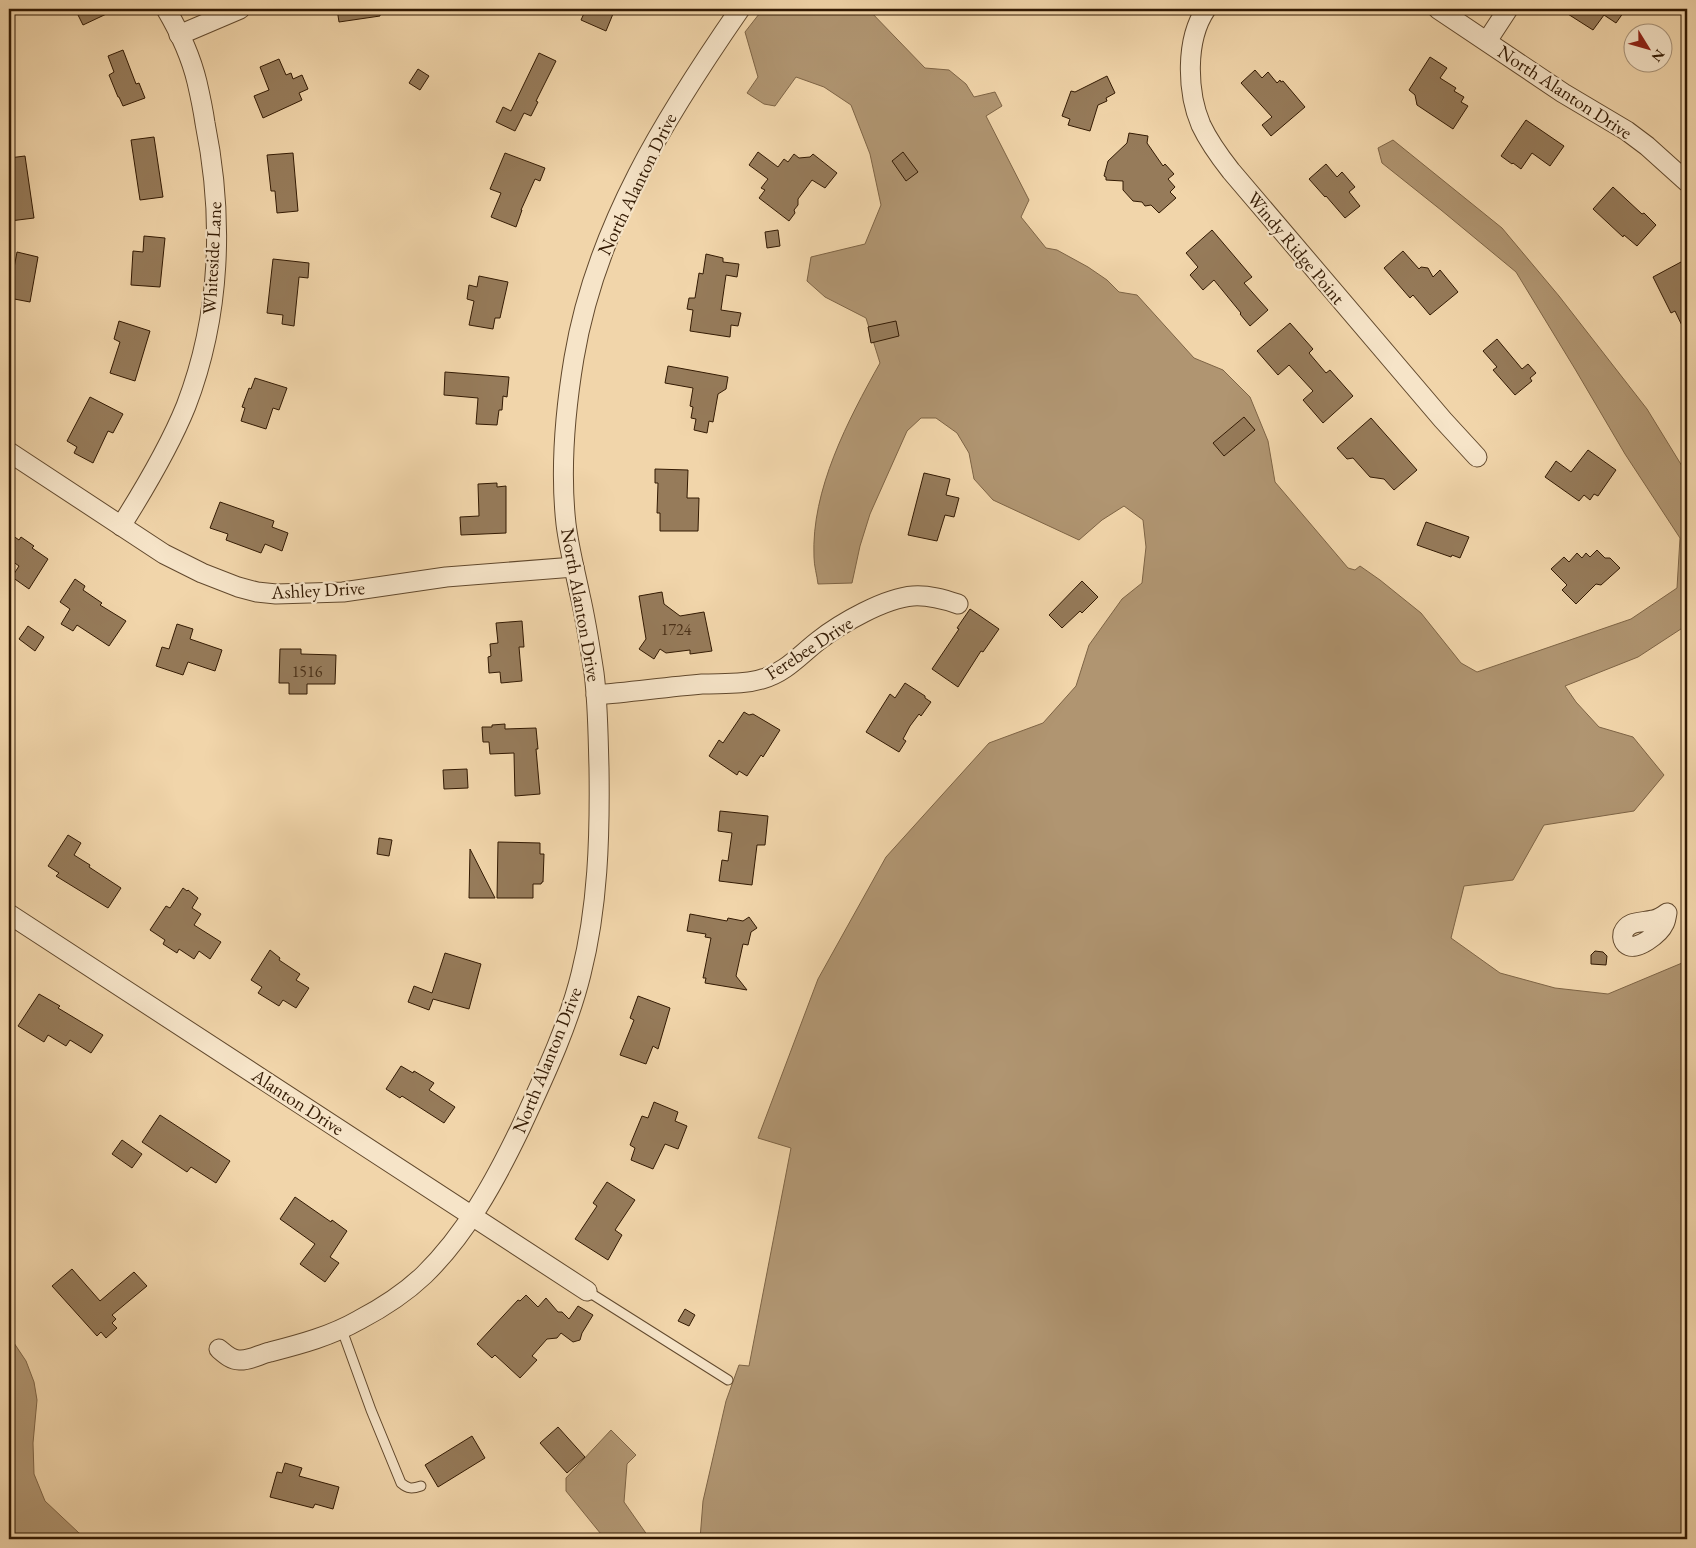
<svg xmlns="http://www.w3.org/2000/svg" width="1696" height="1548" font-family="'EB Garamond',serif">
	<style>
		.water { fill: #b09571; stroke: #7e6445 }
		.building { fill: #967b5a; stroke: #331a03 }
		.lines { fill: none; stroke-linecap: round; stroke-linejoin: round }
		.service-casing { stroke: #62492d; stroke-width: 11 }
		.minor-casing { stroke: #62492d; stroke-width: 21 }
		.service { stroke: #f6e4c8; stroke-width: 9 }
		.minor { stroke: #f6e4c8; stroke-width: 19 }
		.labels { text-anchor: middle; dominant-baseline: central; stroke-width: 4.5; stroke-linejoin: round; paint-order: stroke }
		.number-label { font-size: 16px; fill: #4c3219 }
		.street-label { font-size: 19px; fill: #331a03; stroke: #f6e4c8 }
	</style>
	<rect width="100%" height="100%" fill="#f1d5aa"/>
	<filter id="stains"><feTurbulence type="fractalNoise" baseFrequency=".004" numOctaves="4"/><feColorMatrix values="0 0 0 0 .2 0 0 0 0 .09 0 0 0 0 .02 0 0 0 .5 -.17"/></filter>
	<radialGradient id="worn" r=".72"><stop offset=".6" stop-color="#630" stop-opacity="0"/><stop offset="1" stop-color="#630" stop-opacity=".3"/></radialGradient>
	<g class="water">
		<path d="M763,9H868L925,68L949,70L966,84L974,97L995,92L1002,106L986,116L1029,200L1021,217L1046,248L1057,250L1088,267L1107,280L1119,292L1137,295L1194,358L1223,370L1250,397L1268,441L1275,482L1348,568L1355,570L1360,566L1380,580L1421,613L1461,663L1477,672L1631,619L1677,588L1680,538L1625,454L1575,369L1516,272L1441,210L1382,163L1378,148L1393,140L1502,228L1559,296L1647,409L1682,466L1687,475V625L1638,657L1565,686L1576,702L1599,727L1633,737L1664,775L1634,811L1544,825L1513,880L1464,886L1451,938L1500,973L1555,988L1608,994L1682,963L1687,959V1539H700L703,1501L726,1401L739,1365L749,1366L791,1148L758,1138L818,979L886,857L989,743L1043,723L1076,686L1089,645L1122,599L1142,583L1146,547L1143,520L1124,506L1102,520L1079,540L993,500L974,479L969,453L957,433L936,418H921L907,431L870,514L860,546L852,583L818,584C817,575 814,566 814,557C811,490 848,420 880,363L866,318L825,297L807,281L811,257L865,244L881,205L870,154L851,105L824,87L796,77L775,106L764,104L747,93L758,77L745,32Z"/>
		<path d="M9,1338L14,1343L26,1361L34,1382L37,1400L33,1443L34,1474L45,1501L79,1533L89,1539H9Z"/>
		<path d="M611,1430L636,1455L627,1464L624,1502L650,1539H605L566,1491V1478Z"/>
	</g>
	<g class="building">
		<path d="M75,9H117L83,25Z"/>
		<path d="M337,9H380V16L339,22Z"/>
		<path d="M586,9H615L606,31L581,20Z"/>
		<path d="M1560,9H1626L1616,23L1604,15L1593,30Z"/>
		<path d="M123,50L136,84L139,83L145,98L123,106L119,97H118L109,75L114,72L108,56Z"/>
		<path d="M539,53L556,61L536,101L538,102L531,116L524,113L515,131L496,122L503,107L511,111Z"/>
		<path d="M1430,57L1447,68L1440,78L1456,88L1454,91L1464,97L1461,102L1468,106L1453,129L1417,105L1415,95L1409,90Z"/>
		<path d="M279,59L286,75L291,73L293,79L302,75L308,89L299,93L302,100L263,118L254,96L269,90L260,67Z"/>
		<path d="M418,69L429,76L420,90L409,83Z"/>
		<path d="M1255,70L1262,78L1268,72L1277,83L1280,80L1281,82L1283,81L1305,107L1271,136L1262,125L1272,117L1241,83Z"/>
		<path d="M1107,76L1115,93L1106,98L1107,101L1098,105L1090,131L1068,125L1070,119L1062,116L1071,91L1075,92Z"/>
		<path d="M1526,120L1564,146L1550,166L1532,153L1521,169L1513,163L1512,164L1501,156Z"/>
		<path d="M1129,133L1148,136L1147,143L1163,166L1165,164L1174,174L1168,179L1175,187L1170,192L1176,198L1159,213L1151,205L1145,206L1142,202L1133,201L1123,190V181L1106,180V177L1104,176L1108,161L1127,143Z"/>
		<path d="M154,137L163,197L140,200L131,140Z"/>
		<path d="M758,152L778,167L784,159L788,162L794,154L799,158L810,157L813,154L837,173L825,188L812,180L798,199V205L794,210L795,213L789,221L759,198L765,190L761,188L768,179L749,165Z"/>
		<path d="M903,152L918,172L906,181L892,161Z"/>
		<path d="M293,153L298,211L277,213L275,191H271L267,155Z"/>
		<path d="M505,153L545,168L540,181L535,179L521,210H522L516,227L491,217L501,193L490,189Z"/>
		<path d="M25,156L34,218L10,221L9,214V158Z"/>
		<path d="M1326,164L1337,177L1342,172L1355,187L1349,192L1360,206L1345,218L1326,196L1325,197L1309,179Z"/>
		<path d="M1613,187L1642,214L1644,213L1656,225L1637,246L1624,235L1623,237L1593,209Z"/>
		<path d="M778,230L780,246L767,248L765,232Z"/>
		<path d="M1212,230L1252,277L1244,283L1268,310L1250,326L1240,314L1241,313L1214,280L1203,290L1190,275L1198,267L1186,253Z"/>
		<path d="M144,236L165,238L160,287L131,285L133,251L143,252Z"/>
		<path d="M1403,251L1419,269L1421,267L1428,268L1433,277L1440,270L1458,292L1430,315L1413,295L1410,298L1384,268Z"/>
		<path d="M17,252L38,257L30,302L9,298V284H11Z"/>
		<path d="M706,254L723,258V262L739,264L737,277L726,275L721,310L741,313L738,326L731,325L730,337L690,331L693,310L687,309L689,298H695L699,273L703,274Z"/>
		<path d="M273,259L309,263L308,278L299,277L294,326L282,324L283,315L267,313Z"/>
		<path d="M1681,262L1687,274V336L1675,311L1671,313L1653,277Z"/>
		<path d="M479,276L508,282L500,318H495L493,329L469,325L474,301L467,299L469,285L477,287Z"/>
		<path d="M119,321L150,331L135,381L110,373L120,342L114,339Z"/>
		<path d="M896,321L899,336L871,343L868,327Z"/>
		<path d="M1290,323L1313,349L1309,353L1326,373L1330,370L1353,396L1323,423L1303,400L1313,391L1289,365L1278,375L1257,351Z"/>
		<path d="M1497,339L1522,369L1528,364L1536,373L1530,378L1532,381L1515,395L1493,370L1497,367L1483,351Z"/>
		<path d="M668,366L728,377L726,389L718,394L713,422L709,421L707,433L694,430L696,419L691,418L693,407L690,406L693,388L665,383Z"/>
		<path d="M445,372L509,377L507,397L503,396L502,410H499L497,425L476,424L478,398L444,395Z"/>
		<path d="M255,378L287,388L279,410L273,408L266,429L241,421L245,408L242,407L249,388L251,389Z"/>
		<path d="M90,397L123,414L113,433L108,431L93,463L74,453L77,447L67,441Z"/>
		<path d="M1244,417L1255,430L1224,456L1213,443Z"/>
		<path d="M1371,418L1417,470L1394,490L1384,479L1370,477L1353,458L1347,459L1337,448Z"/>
		<path d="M1588,450L1616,470L1598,496L1594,494L1590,500L1584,495L1579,501L1545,477L1556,461L1571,472Z"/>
		<path d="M655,469L688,470L687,498H699L698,531H660V513H657L658,483H655Z"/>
		<path d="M924,473L950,479L946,495L959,498L954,517L945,515L937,541L908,535Z"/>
		<path d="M497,483V487L506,486V533L461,535L460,517L479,516L478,484Z"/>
		<path d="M220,502L274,521L272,527L288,533L282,551L265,544L261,553L226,540L228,534L210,528Z"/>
		<path d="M1426,522L1469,537L1460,558L1452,555L1451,557L1417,545Z"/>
		<path d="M9,533L19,540L21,537L34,546L32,548L48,559L29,589L12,577L19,566L9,559Z"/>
		<path d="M1597,550L1605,558H1610L1620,568L1601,585L1596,584L1576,604L1562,590L1567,585L1551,569L1564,557L1569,562L1577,553L1582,558L1586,553L1590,557Z"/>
		<path d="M75,579L85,586L83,590L102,603L100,605L126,621L109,646L77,625L73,631L61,624L70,609L60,602Z"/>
		<path d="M1082,581L1098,597L1082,613L1080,611L1062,628L1049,615Z"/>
		<path d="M662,592L664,604L680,616L704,612L712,651L690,654V650L666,653L660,649L654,659L639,649L646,639L639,596Z"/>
		<path d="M970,609L999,629L983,652L981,651L958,687L932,669L959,629L957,628Z"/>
		<path d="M522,621L524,647H519L522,681L501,683L500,672L489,673L488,657L491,656L490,644L498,643L496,623Z"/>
		<path d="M177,624L193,629L190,639L222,650L215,671L188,662L183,675L156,666L162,647L169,649Z"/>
		<path d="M28,626L44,637L35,651L19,639Z"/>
		<path d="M280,649H301V654L336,655L335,684H307V694H289V683H279Z"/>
		<path d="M905,683L925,696V698L931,702L921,716L919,714L910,726L903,739L906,741L899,752L866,732L890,694L895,698Z"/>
		<path d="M744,712L749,715L753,714L780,730L763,757L761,755L747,776L739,771L737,775L709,756L719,740L723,743Z"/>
		<path d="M505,724V729L536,728L538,749H536L540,794L515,796L514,753L490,754L489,742H483L482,727H492V725Z"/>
		<path d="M467,769L468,788L444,789L443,770Z"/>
		<path d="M720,811L768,816L765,845H757L752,885L719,881L722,860L728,861L732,833L718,831Z"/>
		<path d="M68,835L81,843L74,855L90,865L89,867L121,888L108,908L56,876L59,873L48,866Z"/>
		<path d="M379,838L392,840L389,856L377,854Z"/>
		<path d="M498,842L540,843V854H544L543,882H542L541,884H533V898H497Z"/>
		<path d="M470,849L495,898H469Z"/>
		<path d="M183,888L187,891L188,890L198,898L192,908L201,914L194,925L221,942L210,959L199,951L194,959L179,949L177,953L163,944L165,940L150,930L166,906L170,908Z"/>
		<path d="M690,914L727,921L728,918L743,921L749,917L757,928L751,932L748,945L743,944L736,976L747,990L705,983L706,978H703L711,938L705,937L706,934L687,931Z"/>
		<path d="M270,950L280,958L279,960L300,974L296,980L309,988L296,1008L283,1000L279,1006L258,993L262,987L251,980Z"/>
		<path d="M1595,951L1603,952L1607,956L1606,965L1591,964V955Z"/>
		<path d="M445,953L481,964L469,1009L433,999L429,1010L408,1002L414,986L432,993Z"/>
		<path d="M39,994L60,1006L58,1008L103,1035L91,1053L70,1040L66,1046L48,1035L44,1042L18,1026Z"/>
		<path d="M638,996L670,1008L658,1049L653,1046L646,1064L620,1055L634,1020L630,1018Z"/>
		<path d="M401,1066L413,1073L414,1071L434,1083L429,1090L455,1107L444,1123L402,1096L400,1098L386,1089Z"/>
		<path d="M654,1102L678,1112L675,1121L687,1126L678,1149L665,1144L653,1169L631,1160L635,1148L630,1145L642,1116L648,1118Z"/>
		<path d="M160,1115L230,1161L216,1183L191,1167L187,1172L142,1142Z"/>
		<path d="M122,1140L142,1154L132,1168L112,1154Z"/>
		<path d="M607,1182L635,1200L615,1230L622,1235L608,1260L575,1239L597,1206L593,1203Z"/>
		<path d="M295,1197L331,1222L332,1220L347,1231L330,1257L339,1263L325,1282L300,1264L315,1244L280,1219Z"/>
		<path d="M72,1269L100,1301L134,1272L147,1286L112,1315L116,1319L112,1323L117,1328L106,1338L101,1332L97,1336L52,1286Z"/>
		<path d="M526,1295L538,1307L546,1298L558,1312H562L569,1319L578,1306L593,1315L582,1333L580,1340L573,1342L561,1333L557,1338L547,1339L532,1356L537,1360L520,1378L495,1355L492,1358L477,1344L518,1300L520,1301Z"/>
		<path d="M685,1309L695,1315L689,1326L678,1321Z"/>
		<path d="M558,1427L585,1457L567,1473L540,1443Z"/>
		<path d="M472,1436L485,1458L438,1487L425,1465Z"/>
		<path d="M285,1463L302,1468L299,1476L339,1487L333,1509L315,1504L313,1508L270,1497L277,1472L282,1473Z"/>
	</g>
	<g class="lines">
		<defs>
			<g id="service">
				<path d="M587,1291L728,1380"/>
				<path d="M342,1330L371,1410L401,1483C408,1489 412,1489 421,1486"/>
			</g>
			<g id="minor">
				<path d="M1206,9C1185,40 1187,92 1201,125C1209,142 1220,157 1231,171L1443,420L1477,457"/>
				<path d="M1438,9L1563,93L1627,131L1647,146L1687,182"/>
				<path d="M179,35L240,9"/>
				<path d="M1487,41L1508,9"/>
				<path d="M9,452L164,554L202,573L238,587L257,592L276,594L343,592L446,577L574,567"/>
				<path d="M121,526C145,488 169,448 186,406C221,315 224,217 205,123C203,109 200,95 197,82C191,57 179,31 166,9"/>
				<path d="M596,695C631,692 667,687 702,684C722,683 743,685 762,679C785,673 800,655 818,641C841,623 885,598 913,596C929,595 943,599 958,604"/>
				<path d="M1667,913C1666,917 1666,921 1664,924C1660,933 1636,953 1626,944C1623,941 1622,938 1623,933C1628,920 1642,923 1653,920C1658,919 1663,916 1667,913Z"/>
				<path d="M9,914L587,1291"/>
				<path d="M219,1349C225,1354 231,1360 239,1360C250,1361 260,1354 270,1352C301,1344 331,1336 359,1320C382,1308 405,1293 424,1275C466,1234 495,1181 520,1129C543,1079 568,1027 581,974C598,907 600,837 599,768C598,736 598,704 594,673C590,647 586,621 580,595C575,571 569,548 566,524C560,470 565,412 574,358C596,227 666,116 740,9"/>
			</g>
		</defs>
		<use href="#service" class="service-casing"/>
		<use href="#minor" class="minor-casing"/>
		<use href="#service" class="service"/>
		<use href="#minor" class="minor"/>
	</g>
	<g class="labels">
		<g class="number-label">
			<text x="676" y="629">1724</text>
			<text x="307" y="671">1516</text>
		</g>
		<g class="street-label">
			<text transform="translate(1565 92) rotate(33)">North Alanton Drive</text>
			<text transform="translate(637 184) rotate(-64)">North Alanton Drive</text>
			<text transform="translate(1296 248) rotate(50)">Windy Ridge Point</text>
			<text transform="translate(212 258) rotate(-87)">Whiteside Lane</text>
			<text transform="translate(318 590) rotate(-3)">Ashley Drive</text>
			<text transform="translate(581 605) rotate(80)">North Alanton Drive</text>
			<text transform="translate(809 648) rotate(-33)">Ferebee Drive</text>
			<text transform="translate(547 1060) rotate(-68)">North Alanton Drive</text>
			<text transform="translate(298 1102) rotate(33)">Alanton Drive</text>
		</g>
	</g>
	<rect width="1696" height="1548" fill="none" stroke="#f1d5aa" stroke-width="30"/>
	<rect x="10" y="10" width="1676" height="1528" fill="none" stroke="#331a03" stroke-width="2.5"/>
	<rect x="15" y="15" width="1666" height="1518" fill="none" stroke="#331a03"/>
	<g transform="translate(1648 48) rotate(127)"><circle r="24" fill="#f6e4c8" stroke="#a89379"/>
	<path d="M0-4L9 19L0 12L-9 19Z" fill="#8f2418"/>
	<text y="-8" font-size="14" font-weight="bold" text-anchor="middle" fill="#331a03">N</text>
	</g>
	<rect width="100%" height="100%" filter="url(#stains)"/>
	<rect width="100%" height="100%" fill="url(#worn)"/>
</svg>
